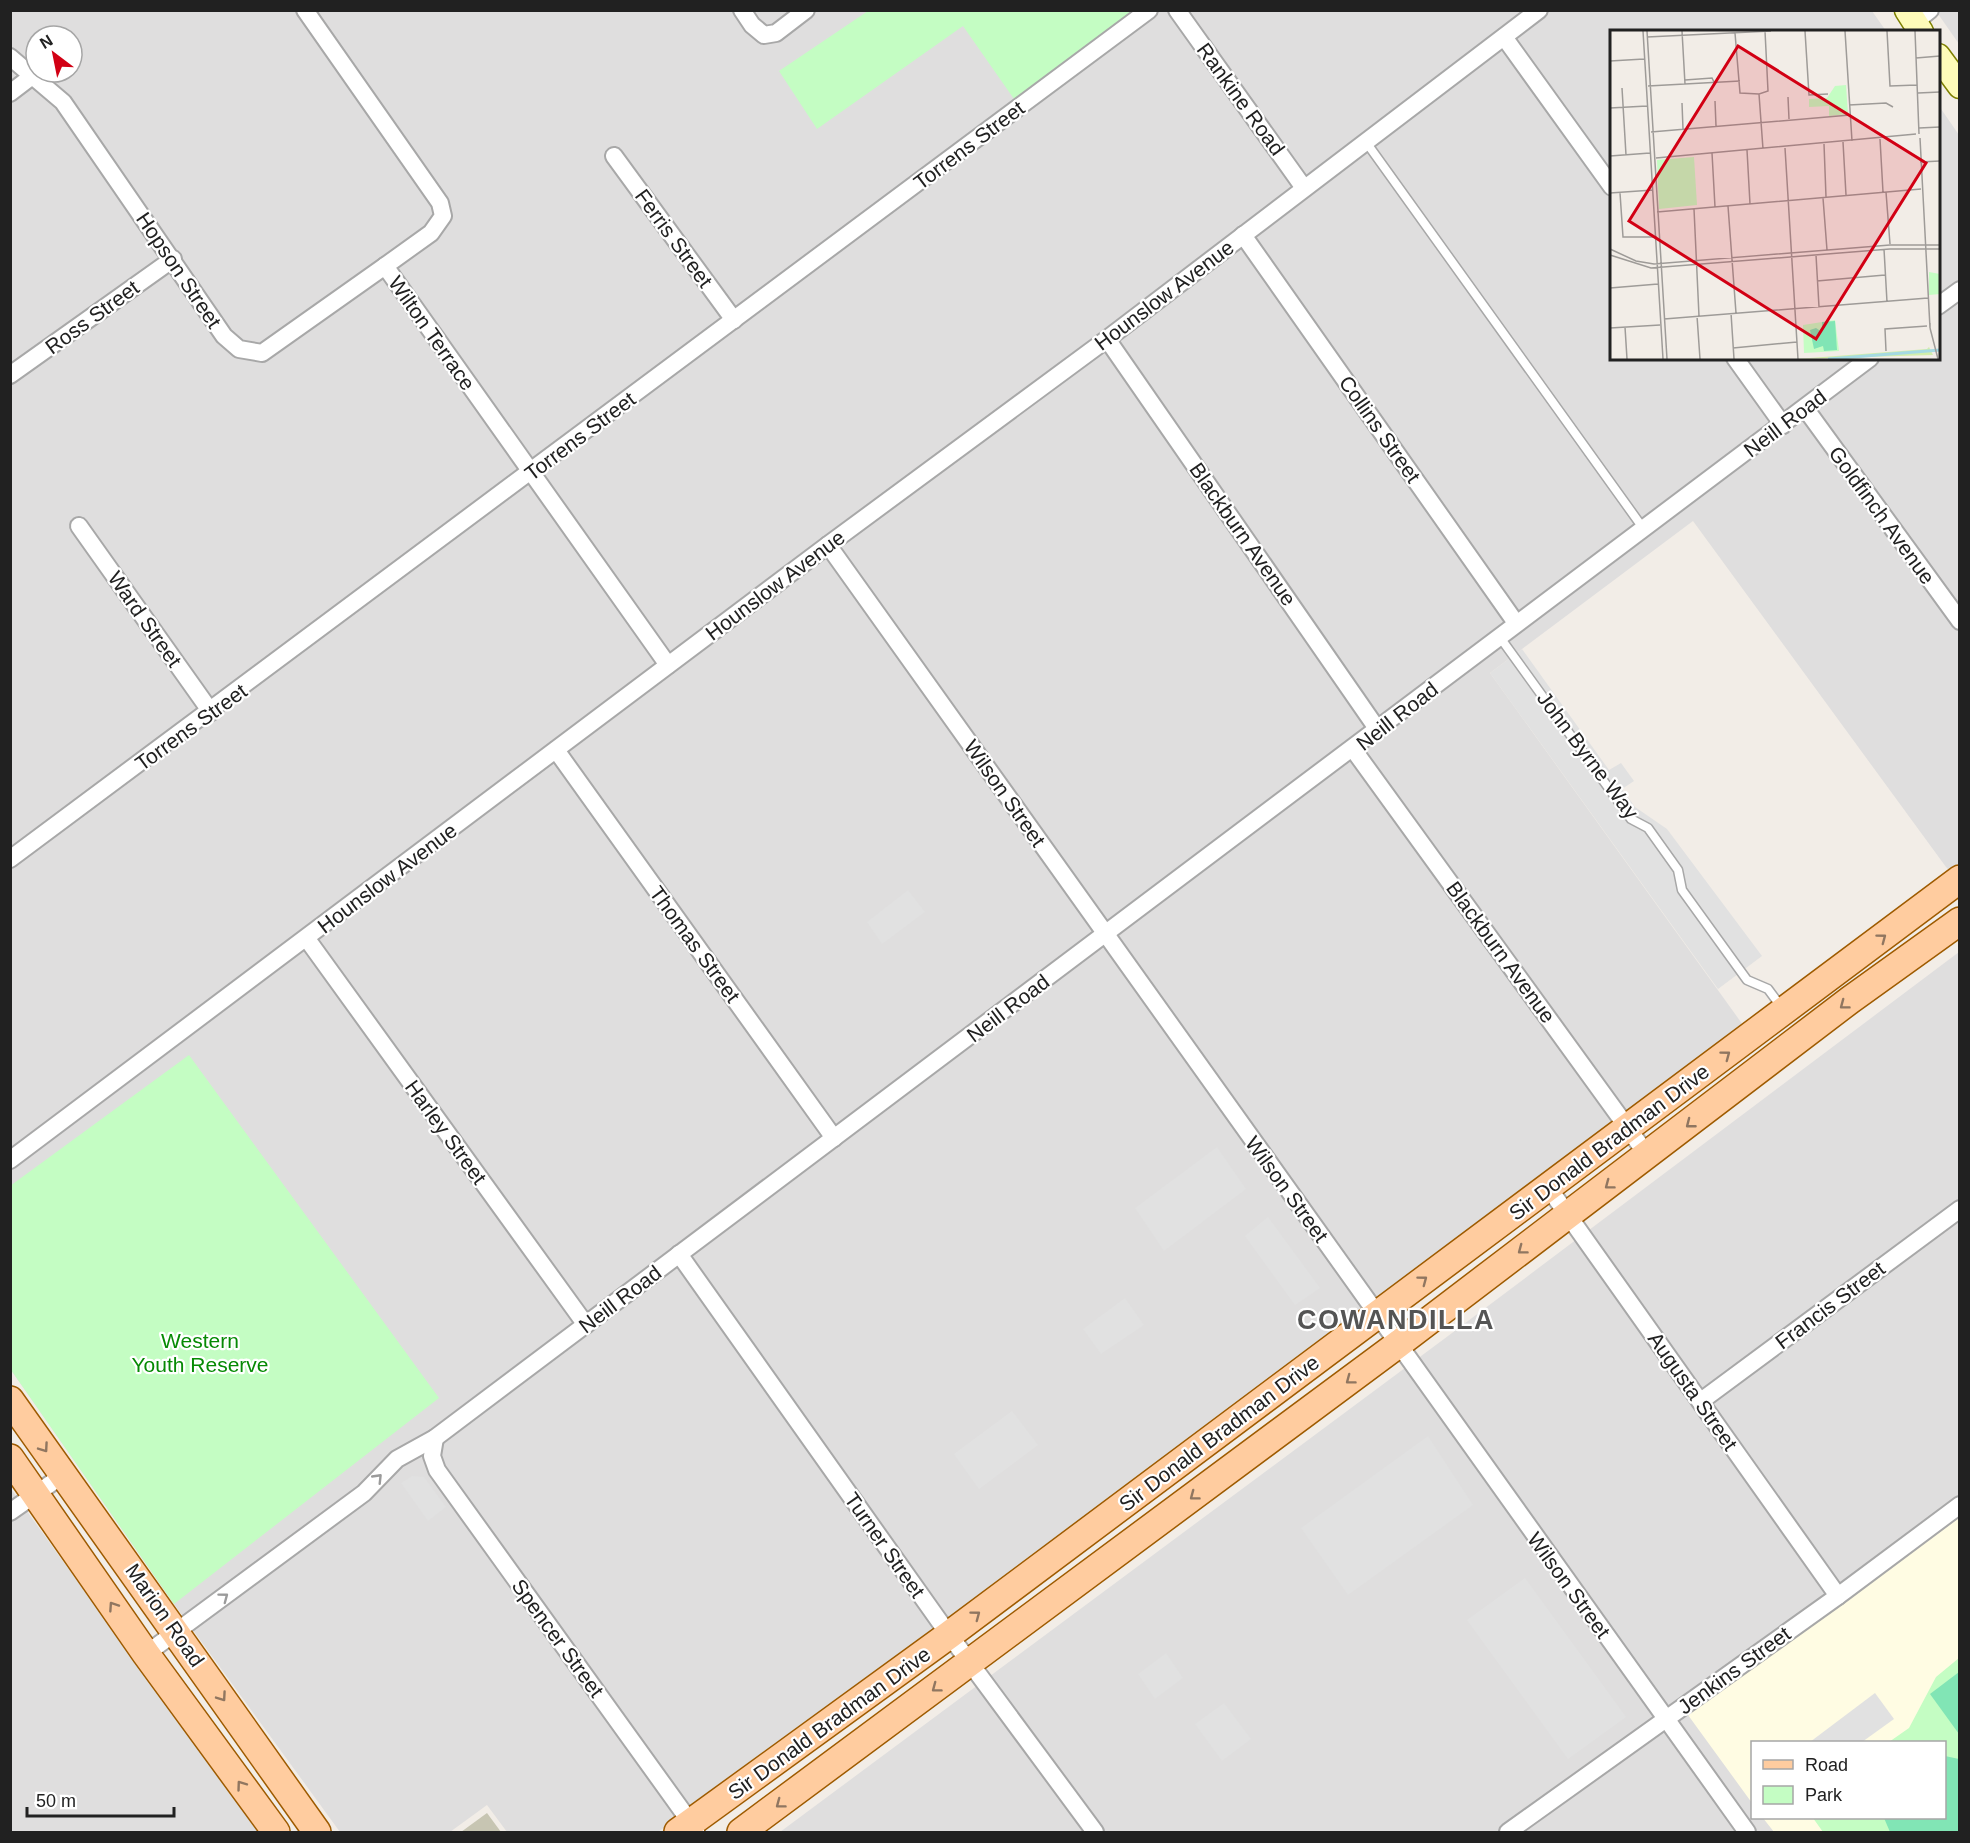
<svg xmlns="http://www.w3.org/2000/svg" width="1970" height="1843" font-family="Arial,sans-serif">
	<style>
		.residential { fill: #dfdede; fill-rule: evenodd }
		.education { fill: #fffce3 }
		.construction { fill: #c7c5b2 }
		.park { fill: #c4fdc3 }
		.pitch { fill: #81e5b5 }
		.parking { fill: #e1e1e1 }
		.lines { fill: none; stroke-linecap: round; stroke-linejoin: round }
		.lane-casing { stroke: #a8a8a8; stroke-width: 11 }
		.street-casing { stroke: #a8a8a8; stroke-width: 20 }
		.secondary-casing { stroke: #7e8000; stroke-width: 27 }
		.primary-casing { stroke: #9e5b00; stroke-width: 30 }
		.lane { stroke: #fff; stroke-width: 8 }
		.street { stroke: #fff; stroke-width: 16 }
		.secondary { stroke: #fefbb9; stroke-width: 24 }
		.primary { stroke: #ffcc9f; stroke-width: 27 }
		.oneway { stroke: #907660 }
		.oneway2 { stroke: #9b9b9b }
		.labels { text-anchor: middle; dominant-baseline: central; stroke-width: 4.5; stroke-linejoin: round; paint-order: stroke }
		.street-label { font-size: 21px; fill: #212121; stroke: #fff }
		.park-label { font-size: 21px; fill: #068a04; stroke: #fff }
		.district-label { font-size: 27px; font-weight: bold; letter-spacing: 1.5px; fill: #545454; stroke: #fff }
		.inset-river { fill: none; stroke: #a5dae2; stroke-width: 3 }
		.inset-road { fill: none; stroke: #9e9b98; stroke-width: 1.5 }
		.view { fill: #d20014; fill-opacity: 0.15; stroke: #d20014; stroke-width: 3 }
		.inset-edge { fill: none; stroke: #212121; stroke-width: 3 }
	</style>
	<rect width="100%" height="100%" fill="#f2ede7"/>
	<g class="residential">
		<path d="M10,11H1872L1886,31L1612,32V358H1938L1939,106L1959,135V863L1949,870L1946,867L1693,521L1490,673L1743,1025L1207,1427L658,1832H507L487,1805L450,1832H340L174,1604L11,1370ZM36,36H72V72H36Z"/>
		<path d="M1936,11H1959V44Z"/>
		<path d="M1959,952V1832H780L1444,1339ZM1752,1742H1944V1818H1752Z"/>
		<path d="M11,1489L258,1832H11Z"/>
	</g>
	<path class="education" d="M1959,1518V1832H1774L1763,1818H1944V1742H1752V1803L1688,1715Z"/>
	<path class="construction" d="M487,1813L501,1832H461Z"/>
	<g class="park">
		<path d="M868,11V10L1132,11L1014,99L963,26L817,129L779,71Z"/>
		<path d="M189,1055L439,1398L174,1604L11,1370L10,1186Z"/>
		<path d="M1959,1658V1832H1823L1813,1818H1944V1742H1889L1909,1728L1936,1677Z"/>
	</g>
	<g class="pitch">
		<path d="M1959,1672V1734L1930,1694Z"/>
		<path d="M1945,1756L1959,1759V1832H1890L1884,1818H1944Z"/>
	</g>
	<g class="parking">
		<path d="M1522,649L1609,770L1621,763L1634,781L1622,789L1635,807L1667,829L1762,956L1718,989L1490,673Z"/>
		<path d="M908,890L925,912L882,944L867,922Z"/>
		<path d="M1217,1147L1246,1189L1164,1251L1135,1208Z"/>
		<path d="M1268,1217L1320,1288L1295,1305L1245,1236Z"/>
		<path d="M1125,1298L1144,1325L1101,1354L1083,1329Z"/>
		<path d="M1012,1411L1038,1445L979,1489L954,1454Z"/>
		<path d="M1428,1436L1473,1505L1348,1595L1301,1528Z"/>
		<path d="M412,1476L424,1477L446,1507L428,1521L401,1483Z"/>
		<path d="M1525,1578L1626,1717L1568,1759L1467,1620Z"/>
		<path d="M1166,1653L1183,1678L1155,1699L1138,1674Z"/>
		<path d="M1875,1693L1894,1719L1862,1742H1810Z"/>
		<path d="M1224,1703L1251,1739L1222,1761L1195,1724Z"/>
	</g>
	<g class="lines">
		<defs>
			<g id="lane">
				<path d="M1366,142L1643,528"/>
				<path d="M1499,636L1631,819L1648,828L1678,870L1682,890L1747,980L1768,989L1782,1008"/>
			</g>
			<g id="street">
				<path d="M305,10L440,203L443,216L431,233L385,266L668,665"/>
				<path d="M742,10L752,25L764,35L776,33L806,10"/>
				<path d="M1177,10L1304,188"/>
				<path d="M1915,22L1930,10"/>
				<path d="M1504,37L1612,187"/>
				<path d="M10,57L63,102L224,336L239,349L262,353L385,266"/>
				<path d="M10,93L31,77"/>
				<path d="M614,156L734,320"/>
				<path d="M1243,235L1516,623"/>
				<path d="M1938,306L1960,290"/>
				<path d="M1107,339L1378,730"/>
				<path d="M1735,358L1783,425"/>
				<path d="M10,375L173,259"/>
				<path d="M1805,408L1960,621"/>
				<path d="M79,526L211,712"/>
				<path d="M828,545L1747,1832"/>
				<path d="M1353,749L1648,1156"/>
				<path d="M556,750L834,1138"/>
				<path d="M10,859L1149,10"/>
				<path d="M307,939L586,1325"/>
				<path d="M10,1160L828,545L1107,339L1539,10"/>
				<path d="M1548,1187L1838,1596"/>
				<path d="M679,1254L942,1625L1095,1832"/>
				<path d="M1701,1401L1960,1209"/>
				<path d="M435,1438L432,1456L437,1470L696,1830"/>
				<path d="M10,1512L63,1475"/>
				<path d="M146,1654L364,1493L397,1459L435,1438L1870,358"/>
				<path d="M1508,1832L1838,1596L1960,1505"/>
			</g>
			<g id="secondary">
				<path d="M1907,10L1921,32"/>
				<path d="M1938,56L1960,86"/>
			</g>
			<g id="primary">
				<path d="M10,1400L317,1832"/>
				<path d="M10,1458L146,1654L276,1832"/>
				<path d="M678,1832L949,1635L1960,879"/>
				<path d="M741,1832L1397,1345L1850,1000L1960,921"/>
			</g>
		</defs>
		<use href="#lane" class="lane-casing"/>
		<use href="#street" class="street-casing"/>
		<use href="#secondary" class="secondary-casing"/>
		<use href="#primary" class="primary-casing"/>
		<use href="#lane" class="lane"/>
		<use href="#street" class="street"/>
		<use href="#secondary" class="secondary"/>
		<use href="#primary" class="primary"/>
	</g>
	<defs><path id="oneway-chevron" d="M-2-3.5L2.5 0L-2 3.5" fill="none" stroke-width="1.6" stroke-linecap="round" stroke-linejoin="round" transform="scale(1.5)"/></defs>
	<g class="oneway">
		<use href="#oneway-chevron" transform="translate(1882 938) rotate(-37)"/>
		<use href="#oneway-chevron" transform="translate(1844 1005) rotate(143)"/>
		<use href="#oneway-chevron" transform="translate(1726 1055) rotate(-37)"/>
		<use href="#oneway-chevron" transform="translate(1690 1124) rotate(142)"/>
		<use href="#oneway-chevron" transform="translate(1609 1185) rotate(143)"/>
		<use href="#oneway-chevron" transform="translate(1522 1250) rotate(143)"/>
		<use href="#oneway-chevron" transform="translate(1423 1280) rotate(-37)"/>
		<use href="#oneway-chevron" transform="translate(1350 1380) rotate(143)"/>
		<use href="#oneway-chevron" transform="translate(44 1448) rotate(55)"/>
		<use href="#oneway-chevron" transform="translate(1194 1496) rotate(143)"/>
		<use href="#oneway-chevron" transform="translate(113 1606) rotate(-124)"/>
		<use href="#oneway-chevron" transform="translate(976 1615) rotate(-37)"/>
		<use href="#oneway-chevron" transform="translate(936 1688) rotate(143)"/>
		<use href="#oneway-chevron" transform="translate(222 1697) rotate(55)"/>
		<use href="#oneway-chevron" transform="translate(241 1785) rotate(-126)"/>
		<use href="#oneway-chevron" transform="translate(780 1804) rotate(143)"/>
	</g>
	<g class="oneway2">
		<use href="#oneway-chevron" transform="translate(378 1478) rotate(-46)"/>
		<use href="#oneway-chevron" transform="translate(224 1597) rotate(-37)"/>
	</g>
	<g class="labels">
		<g class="street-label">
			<text transform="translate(1241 99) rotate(54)">Rankine Road</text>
			<text transform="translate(969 145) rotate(-37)">Torrens Street</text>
			<text transform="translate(674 238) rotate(54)">Ferris Street</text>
			<text transform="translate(179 270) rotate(56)">Hopson Street</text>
			<text transform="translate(1164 295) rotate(-37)">Hounslow Avenue</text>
			<text transform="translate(92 317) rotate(-36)">Ross Street</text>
			<text transform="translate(432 333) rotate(55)">Wilton Terrace</text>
			<text transform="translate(1785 423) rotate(-37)">Neill Road</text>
			<text transform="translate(1380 429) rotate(55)">Collins Street</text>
			<text transform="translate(580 436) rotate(-37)">Torrens Street</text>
			<text transform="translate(1882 515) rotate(54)">Goldfinch Avenue</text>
			<text transform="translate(1243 534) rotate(55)">Blackburn Avenue</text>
			<text transform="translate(775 585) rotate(-37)">Hounslow Avenue</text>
			<text transform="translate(145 619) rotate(55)">Ward Street</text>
			<text transform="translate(1397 716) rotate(-38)">Neill Road</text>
			<text transform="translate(191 727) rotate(-36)">Torrens Street</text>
			<text transform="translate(1588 755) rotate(53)">John Byrne Way</text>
			<text transform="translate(1005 793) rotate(55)">Wilson Street</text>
			<text transform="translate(387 878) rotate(-37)">Hounslow Avenue</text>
			<text transform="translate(695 944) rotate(54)">Thomas Street</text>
			<text transform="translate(1501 952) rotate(54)">Blackburn Avenue</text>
			<text transform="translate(1008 1008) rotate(-37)">Neill Road</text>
			<text transform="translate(446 1132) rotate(54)">Harley Street</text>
			<text transform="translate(1609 1142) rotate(-37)">Sir Donald Bradman Drive</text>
			<text transform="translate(1287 1189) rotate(54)">Wilson Street</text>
			<text transform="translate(620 1299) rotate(-37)">Neill Road</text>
			<text transform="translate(1830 1305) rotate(-37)">Francis Street</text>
			<text transform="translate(1693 1391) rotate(55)">Augusta Street</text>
			<text transform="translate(1219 1433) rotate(-37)">Sir Donald Bradman Drive</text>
			<text transform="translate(885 1545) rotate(55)">Turner Street</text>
			<text transform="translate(1569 1585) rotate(54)">Wilson Street</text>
			<text transform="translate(165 1615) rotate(55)">Marion Road</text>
			<text transform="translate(558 1638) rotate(54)">Spencer Street</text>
			<text transform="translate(1734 1670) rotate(-36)">Jenkins Street</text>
			<text transform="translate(829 1723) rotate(-36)">Sir Donald Bradman Drive</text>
		</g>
		<g class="park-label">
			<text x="200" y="1340">Western<tspan x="200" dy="24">Youth Reserve</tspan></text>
		</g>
		<g class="district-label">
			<text x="1396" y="1320">COWANDILLA</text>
		</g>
	</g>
	<g transform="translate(1610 30)">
		<rect width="330" height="330" fill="#f2ede7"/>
		<path d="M319,317L323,325L187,329L317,319Z" fill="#d2eeab"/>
		<path d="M236,55L238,84L219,86V76L199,77V69L217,68L225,56ZM84,127L87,175L49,179L47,130ZM319,242L330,244V264L319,265ZM225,290L229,321L194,323L193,295Z" fill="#c4fdc3"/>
		<path d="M225,291L227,320L214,321L213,316L204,319L200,300L206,298L212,302V292Z" fill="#81e5b5"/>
		<path class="inset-river" d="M218,329L330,320"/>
		<path class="inset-road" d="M33,1L53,329M37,1L57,329M72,1L75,54M195,1L199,65L218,64M235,1L242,111M277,1L280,56L307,55M305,1L309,104M125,3L130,63L149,64M37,7L161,1M306,28L330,26M0,31L34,29M75,50L102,48L104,52M38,56L130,51M12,58L16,125M308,63L330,62M178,67L179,89M105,71L106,96M72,73L73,99M239,75L276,73L283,77M0,78L37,76M309,98L330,97M41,102L240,85M310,108L320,298V293M270,109L273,162M233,112L236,165M214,114L216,167M175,118L188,329M153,119L149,64L158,61L155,1M137,120L140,174M102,123L105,177M0,126L40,123M46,128L306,104M310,132L330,131M276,162L280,214M0,163L43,160M10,163L13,207H47M213,168L217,220M118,176L126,283M84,179L89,286M47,182L311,159M0,219L26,231L44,234L280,215H330M274,219L277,272M0,225L41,238L280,219H330M206,225L209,277M207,251L275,245M0,258L48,254M121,283L124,329M87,286L90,329M54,289L318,268M15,297L17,329M0,298L50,295M320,298L328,329M123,318L187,312M276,321L275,299L317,296"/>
		<path class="view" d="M128,16L316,133L206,309L19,191Z"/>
		<rect width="330" height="330" class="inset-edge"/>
	</g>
	<rect width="1970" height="1843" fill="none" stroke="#212121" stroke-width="24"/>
	<rect x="1751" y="1741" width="195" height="78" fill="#ffffff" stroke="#a6a6a6" stroke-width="1.5"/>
	<rect x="1763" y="1760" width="30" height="9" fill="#ffcc9f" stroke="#a6a6a6" stroke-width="1.5"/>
	<text x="1805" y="1771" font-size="18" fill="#212121">Road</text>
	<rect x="1763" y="1786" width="30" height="18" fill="#c4fdc3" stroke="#a6a6a6" stroke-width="1.5"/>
	<text x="1805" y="1801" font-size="18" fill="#212121">Park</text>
	<g transform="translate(54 54) rotate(328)"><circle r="28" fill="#ffffff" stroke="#a6a6a6" stroke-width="1.5"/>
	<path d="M0-4.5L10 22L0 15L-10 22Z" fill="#d20014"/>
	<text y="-9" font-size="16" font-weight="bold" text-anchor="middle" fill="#212121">N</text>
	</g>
	<path d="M27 1807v9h147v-9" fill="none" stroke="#212121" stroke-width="3"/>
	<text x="36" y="1807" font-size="18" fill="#212121" stroke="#ffffff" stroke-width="4.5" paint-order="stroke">50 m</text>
</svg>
